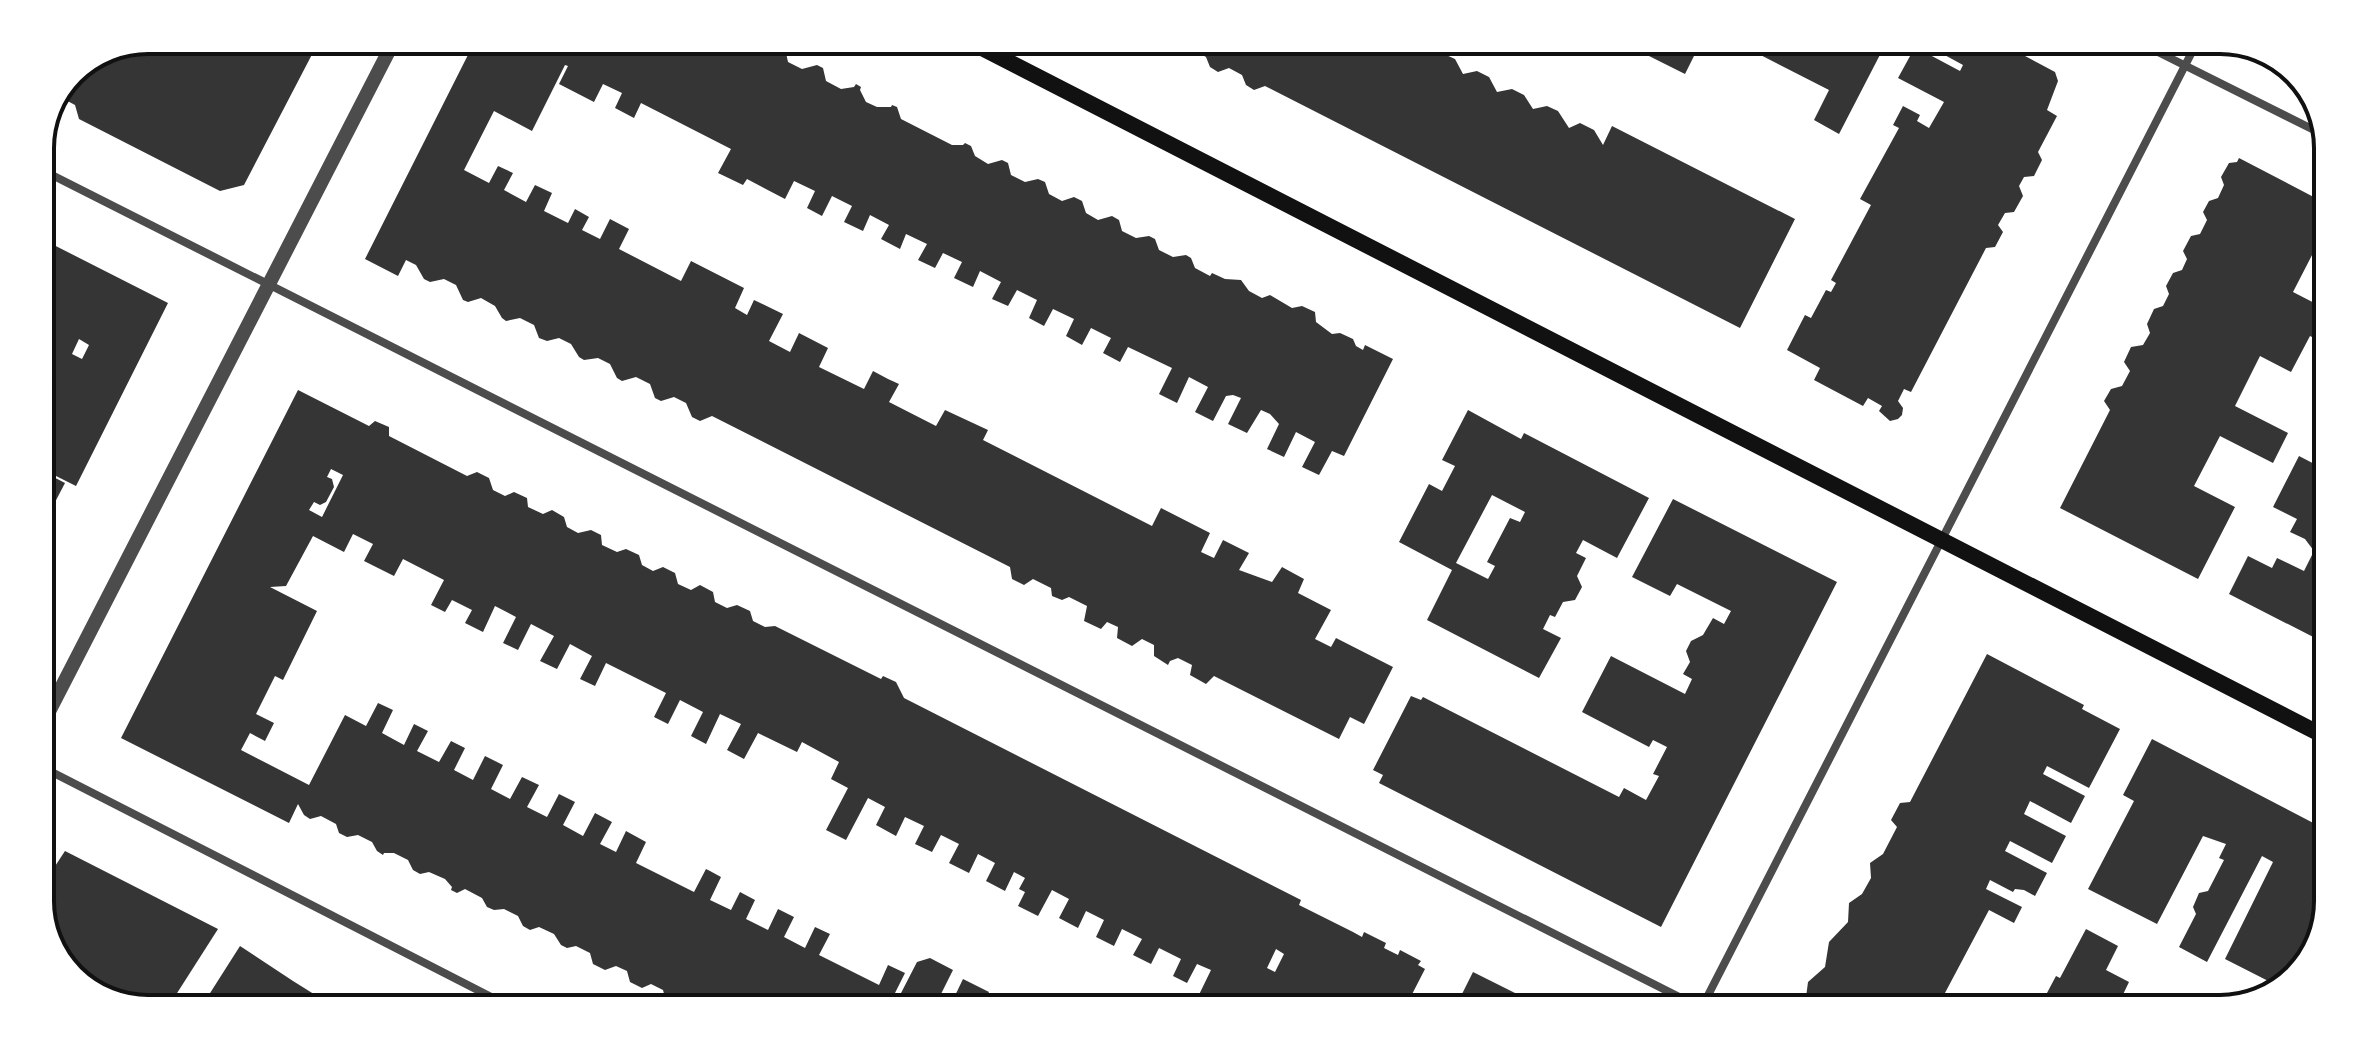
<svg xmlns="http://www.w3.org/2000/svg" width="2368" height="1049" font-family="'Asap Condensed',sans-serif">
	<style>
		.building { fill: #353535; fill-rule: evenodd }
		.lines { fill: none; stroke-linecap: round; stroke-linejoin: round }
		.minor { stroke: #4c4c4c; stroke-width: 8 }
		.tertiary { stroke: #4c4c4c; stroke-width: 14 }
		.secondary { stroke: #111; stroke-width: 16 }
		.rim { fill: none; stroke: #111; stroke-width: 4 }
	</style>
	<rect width="100%" height="100%" fill="#fff"/>
	<g class="building">
		<path d="M148,40L319,41L244,185L220,191L79,119L75,105L60,97L72,71Z"/>
		<path d="M475,41L750,42L764,49L778,45L785,48L788,62L802,69L817,65L823,68L826,81L841,89L854,87L856,84L861,87L860,90L866,102L877,107H891L892,105L897,107L901,119L952,145H963L965,143L971,146L975,156L988,164L1002,160L1008,163L1011,175L1025,182L1038,179L1045,182L1049,194L1062,201L1074,197L1082,201L1086,213L1098,220L1112,216L1119,220L1122,231L1136,238L1149,236L1155,239L1159,250L1173,257L1186,255L1191,258L1195,268L1210,276L1212,273L1225,279L1241,280L1249,291L1262,298L1270,295L1292,308L1302,306L1315,312L1316,322L1332,334L1340,333L1353,339L1356,346L1363,350L1365,345L1393,359L1344,456L1332,451L1319,475L1302,467L1315,442L1296,432L1284,457L1267,449L1279,424L1270,414L1261,410L1247,433L1228,424L1241,398L1233,395L1226,396L1213,421L1195,412L1208,387L1189,377L1177,403L1159,394L1172,368L1128,347L1120,362L1103,353L1111,338L1091,328L1082,345L1066,336L1074,319L1053,309L1044,326L1029,318L1037,300L1017,290L1008,306L992,299L1001,282L980,271L973,287L954,278L962,262L943,253L935,268L918,260L927,244L906,234L900,249L881,239L889,225L870,215L863,231L844,222L852,206L832,196L822,216L807,208L815,191L794,181L785,199L747,179L743,185L718,173L731,149L641,103L634,118L615,108L622,93L603,84L594,102L559,84L568,66L565,65L532,131L494,111L464,170L489,183L498,166L513,173L504,190L526,202L535,185L552,193L544,211L568,223L575,209L589,217L582,230L600,239L610,219L629,229L619,249L681,281L691,261L744,288L735,308L747,315L754,300L783,314L769,341L790,352L799,333L828,348L819,367L864,389L873,371L888,379L899,384L889,402L936,426L945,410L988,430L983,440L1152,526L1161,508L1210,533L1201,552L1214,558L1223,540L1249,553L1239,570L1272,582L1282,567L1304,579L1298,593L1331,610L1315,639L1331,647L1336,638L1393,667L1364,724L1350,717L1339,739L1214,676L1206,684L1190,675L1192,665L1178,658L1170,661L1168,665L1154,656V645L1142,639L1132,646L1117,638L1118,627L1107,622L1101,629L1084,621L1087,606L1069,597L1062,600L1052,596L1051,588L1033,579L1024,585L1012,579L1010,567L712,416L700,421L692,417L686,403L674,397L661,401L655,398L650,384L636,377L622,381L617,378L610,364L598,358L584,360L579,357L571,344L559,338L547,341L539,338L534,325L520,318L506,321L502,318L495,306L481,298L468,302L463,300L456,285L444,279L430,282L424,279L416,265L406,260L398,276L365,259Z"/>
		<path d="M1170,44L1423,45L1428,56L1444,54L1455,59L1463,74L1477,71L1489,77L1497,92L1512,89L1524,95L1533,109L1547,106L1558,111L1569,128L1580,123L1594,130L1603,145L1612,126L1795,219L1740,328L1265,86L1254,90L1246,85L1242,75L1229,68L1218,72L1210,67L1206,57L1192,49L1179,53L1171,48Z"/>
		<path d="M1629,46H1699L1685,74Z"/>
		<path d="M1743,46L1835,47H1884L1839,134L1814,120L1829,90Z"/>
		<path d="M1915,47L1960,71L1963,65L1930,47H2008L2055,72L2058,81L2047,110L2057,116L2038,152L2042,160L2034,176L2024,177L2019,186L2023,196L2014,212L2005,213L1998,225L2003,232L1995,247L1986,248L1911,392L1904,389L1898,401L1903,408L1902,415L1898,419L1890,421L1879,411L1882,406L1868,398L1863,406L1814,380L1820,368L1787,350L1805,315L1811,318L1826,290L1831,292L1836,283L1831,280L1871,205L1860,199L1899,128L1893,125L1903,106L1920,115L1917,121L1929,128L1944,102L1898,78Z"/>
		<path d="M2239,158L2327,204V226L2293,292L2326,309V344L2310,336L2291,372L2260,356L2235,406L2288,433L2273,463L2220,436L2194,486L2235,507L2198,579L2060,508L2110,410L2104,401L2111,389L2122,386L2130,371L2124,362L2131,347L2143,345L2150,333L2147,324L2154,309L2163,306L2169,294L2166,286L2173,273L2182,270L2187,259L2183,251L2191,236L2200,234L2207,220L2203,212L2209,201L2218,198L2224,185L2221,177L2229,163L2237,162Z"/>
		<path d="M40,238L168,303L76,486L40,468V431L44,433L52,418L42,413L40,417ZM79,339L89,345L82,359L72,354Z"/>
		<path d="M298,390L369,426L375,421L389,427V436L467,476L477,472L489,478L493,490L505,496L514,492L527,498L528,507L543,514L552,510L564,517L567,527L578,533L591,530L601,535L602,545L617,552L626,549L639,555L642,565L653,571L663,567L675,573L678,584L691,590L700,585L713,592L715,602L727,608L737,605L750,611L753,621L765,627L775,626L881,679L883,676L896,682L904,698L1301,900L1299,905L1353,932L1362,937L1364,932L1386,943L1384,948L1398,955L1400,950L1421,961L1418,965L1425,969L1406,1006L1247,1005L1250,1000L1234,993L1228,1005H1194L1211,970L1197,964L1187,983L1173,976L1181,959L1159,948L1151,964L1133,955L1142,939L1122,929L1114,946L1096,937L1104,920L1086,911L1078,928L1059,918L1069,899L1052,890L1038,916L1018,906L1025,892L1019,889L1025,878L1014,872L1005,891L986,881L995,863L978,854L969,873L949,863L959,844L941,835L932,852L915,844L924,826L905,817L896,836L876,825L885,807L868,798L846,840L826,830L848,788L831,779L839,762L802,742L797,752L758,733L744,759L727,750L741,724L720,714L706,744L691,736L703,712L680,700L668,724L654,717L666,693L606,663L595,686L580,679L592,656L570,644L557,669L540,661L554,636L531,624L518,650L503,643L516,617L495,606L483,632L465,623L472,610L452,600L445,612L431,605L444,580L403,559L394,576L364,561L373,544L353,534L344,552L313,536L286,586L270,587L317,611L283,680L275,676L256,714L274,723L265,741L250,733L241,750L309,785L345,715L366,726L378,703L393,710L382,733L404,745L414,724L428,731L417,751L439,762L451,741L465,748L454,770L473,780L485,756L503,765L491,789L510,799L522,777L539,785L527,807L547,817L559,794L575,802L563,825L583,836L595,813L612,822L600,844L616,852L626,831L646,842L636,863L694,892L706,869L710,871L721,877L710,900L731,910L740,892L755,900L746,919L768,930L778,909L794,917L784,937L805,948L815,927L830,934L819,955L879,985L888,965L905,973L895,993L900,995L917,962L930,958L953,970L936,1004L670,1003L666,1001L663,990L651,984L642,988L630,982L627,971L616,966L605,970L593,964L590,953L576,946L567,948L561,945L554,934L539,927L530,930L523,926L518,916L504,909L494,910L487,907L482,898L465,889L457,893L451,890L452,887L445,879L429,872L420,874L413,870L408,860L394,853H384L383,855L377,851L372,842L358,835L347,837L339,833L336,824L321,816L310,819L304,815L298,804L289,823L121,738ZM331,469L343,475L322,517L309,510L314,502L320,505L326,502L334,487L332,479L327,477ZM1276,949L1284,954L1275,972L1267,968Z"/>
		<path d="M1468,410L1521,439L1524,433L1649,498L1617,558L1583,540L1576,553L1586,558L1577,576L1582,587L1575,600L1563,602L1555,617L1550,615L1543,629L1561,638L1539,678L1427,620L1452,570L1399,542L1429,484L1442,491L1455,466L1442,460ZM1492,495L1525,512L1520,522L1510,518L1487,562L1495,566L1488,579L1456,563Z"/>
		<path d="M2299,456L2324,469L2323,642L2229,594L2248,556L2272,568L2277,558L2304,571L2314,551L2305,539L2290,532L2297,519L2273,507Z"/>
		<path d="M40,470L65,483L40,531Z"/>
		<path d="M1673,499L1837,582L1661,927L1379,783L1383,775L1373,770L1411,696L1421,700L1423,697L1619,797L1624,788L1646,800L1659,776L1653,774L1667,747L1653,740L1649,747L1582,712L1611,656L1685,694L1692,679L1683,674L1690,662L1686,651L1691,641L1703,635L1713,618L1724,624L1731,611L1677,584L1670,596L1632,577Z"/>
		<path d="M1987,654L2084,705L2082,709L2120,729L2089,788L2047,766L2043,774L2085,796L2071,823L2030,801L2024,814L2066,836L2052,863L2010,841L2005,851L2047,873L2035,896L2024,890L2015,889L2013,892L1990,880L1986,889L2022,907L2014,923L1989,910L1937,1008L1808,1007L1805,1005L1808,982L1825,967L1829,942L1848,922L1849,903L1862,894L1871,878L1870,863L1883,854L1897,827L1891,820L1900,803L1910,802Z"/>
		<path d="M2152,739L2321,827L2320,907L2312,923L2316,925L2306,944L2315,949L2282,988L2225,959L2273,862L2262,856L2207,962L2179,947L2196,914L2193,907L2199,893L2208,891L2224,860L2219,858L2226,844L2203,836L2157,924L2088,889L2134,801L2123,795Z"/>
		<path d="M65,851L218,929L172,1001H106L58,961L40,908V889Z"/>
		<path d="M2086,929L2118,946L2106,970L2129,982L2116,1009L2039,1008L2056,976L2060,978Z"/>
		<path d="M240,946L293,981L325,1001H205Z"/>
		<path d="M1473,972L1541,1006H1456Z"/>
		<path d="M963,979L989,992L983,1004H951Z"/>
	</g>
	<g class="lines">
		<g class="minor">
			<path d="M2150,48L2326,136"/>
			<path d="M40,169L1699,1007"/>
			<path d="M40,766L501,1002"/>
			<path d="M1702,1007L2194,48"/>
		</g>
		<path class="tertiary" d="M40,729L394,41"/>
		<path class="secondary" d="M972,43L2322,735"/>
	</g>
	<path d="M0 0H2368V1049H0ZM148 54H2220A94 94 0 0 1 2314 148V901A94 94 0 0 1 2220 995H148A94 94 0 0 1 54 901V148A94 94 0 0 1 148 54Z" fill="#fff" fill-rule="evenodd"/>
	<path class="rim" d="M148 54H2220A94 94 0 0 1 2314 148V901A94 94 0 0 1 2220 995H148A94 94 0 0 1 54 901V148A94 94 0 0 1 148 54Z"/>
</svg>
